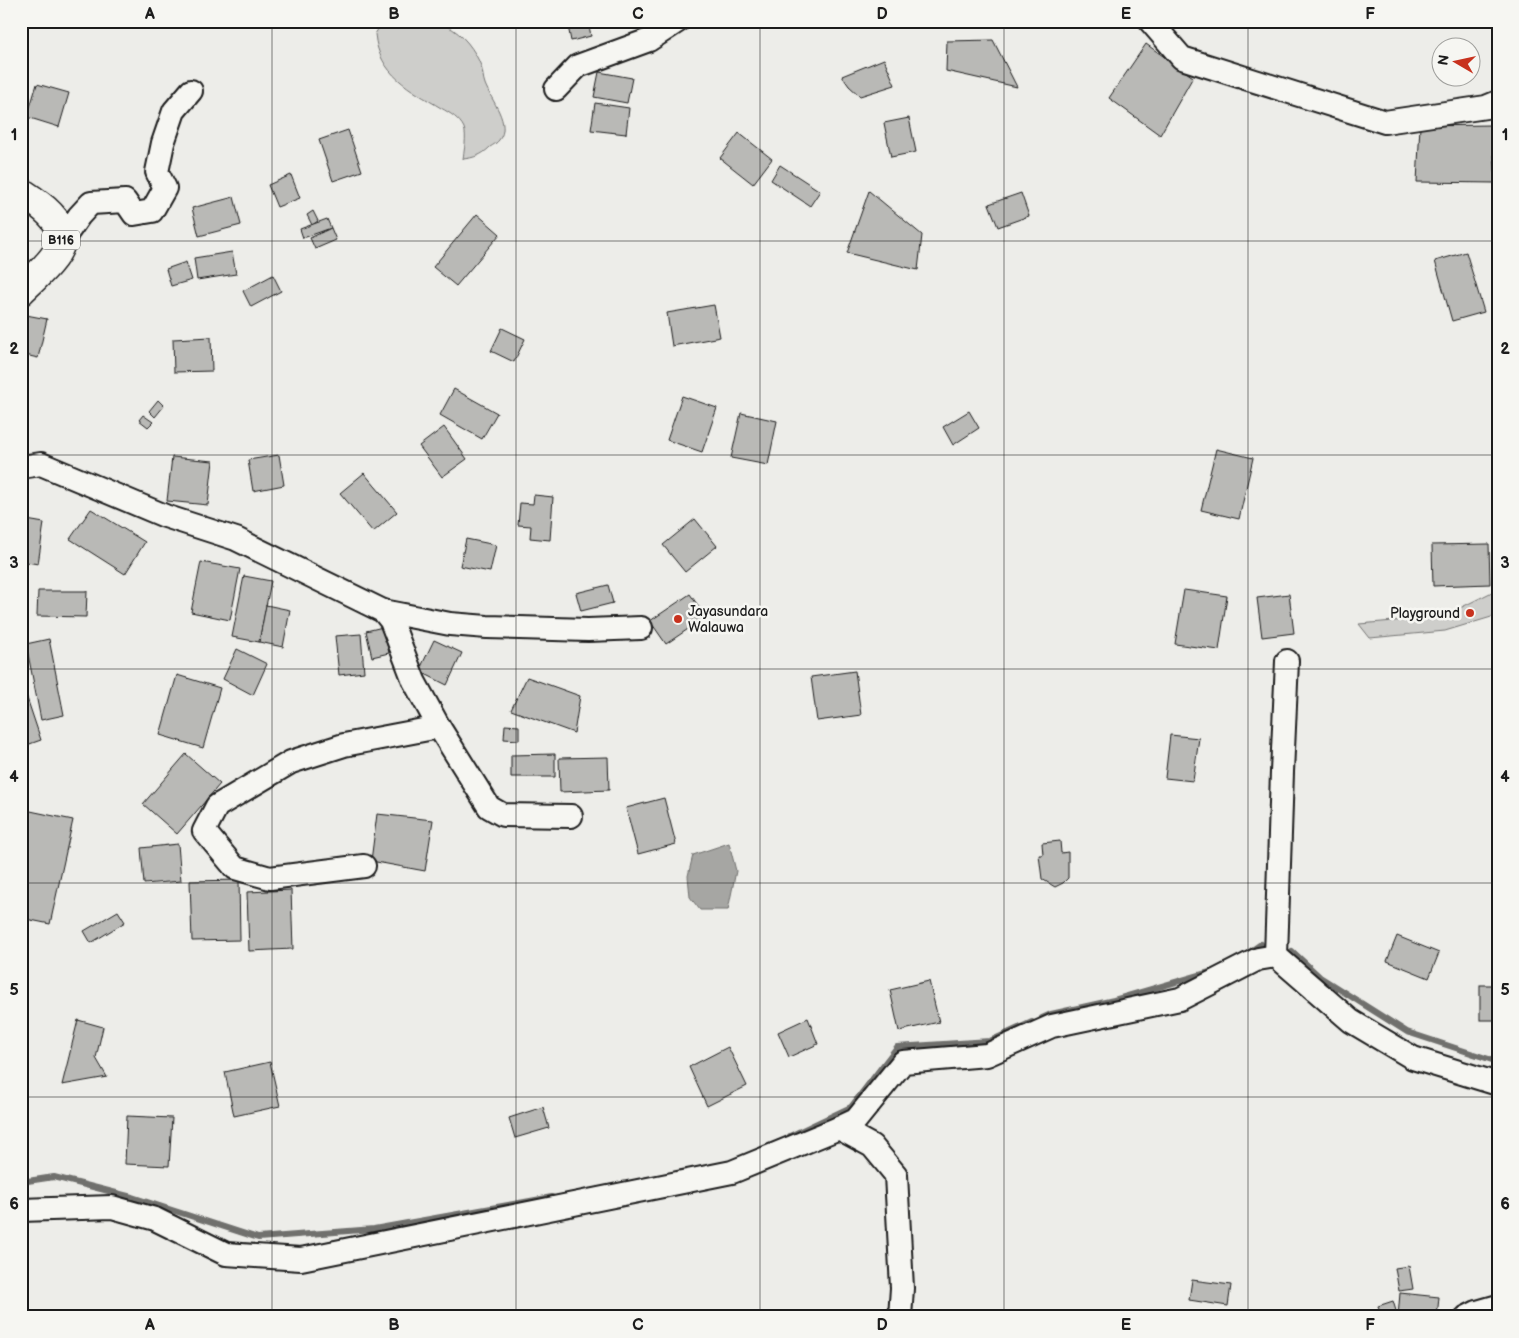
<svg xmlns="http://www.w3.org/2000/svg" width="1519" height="1338" font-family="'Balsamiq Sans',sans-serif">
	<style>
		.green { fill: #cececb; stroke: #757574 }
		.water { fill: #a6a6a3; stroke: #6f6f6d }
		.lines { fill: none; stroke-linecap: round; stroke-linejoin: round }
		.stream { stroke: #6f6f6d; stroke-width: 6 }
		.building { fill: #b9b9b6; stroke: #1c1c1c }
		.minor-casing { stroke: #1c1c1c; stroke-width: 26 }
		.major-casing { stroke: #1c1c1c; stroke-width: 31 }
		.minor { stroke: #f6f6f2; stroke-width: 22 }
		.major { stroke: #f6f6f2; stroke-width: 28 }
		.grid { fill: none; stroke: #1c1c1c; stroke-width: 1; stroke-opacity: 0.55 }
		.poi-dot { fill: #c8321e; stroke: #f6f6f2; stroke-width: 2 }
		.labels { text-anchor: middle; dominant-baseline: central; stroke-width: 5; stroke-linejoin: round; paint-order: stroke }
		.shield { fill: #f6f6f2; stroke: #5d5d5c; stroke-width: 1 }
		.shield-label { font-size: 12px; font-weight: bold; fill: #1c1c1c }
		.poi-label { font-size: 14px; fill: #1c1c1c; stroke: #f6f6f2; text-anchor: start }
		.neatline { fill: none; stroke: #1c1c1c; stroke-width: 2 }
		.grid-label { font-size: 16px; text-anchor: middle; font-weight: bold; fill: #1c1c1c }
	</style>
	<rect width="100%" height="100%" fill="#edede9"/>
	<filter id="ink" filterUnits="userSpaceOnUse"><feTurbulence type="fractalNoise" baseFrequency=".02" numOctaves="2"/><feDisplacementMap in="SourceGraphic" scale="10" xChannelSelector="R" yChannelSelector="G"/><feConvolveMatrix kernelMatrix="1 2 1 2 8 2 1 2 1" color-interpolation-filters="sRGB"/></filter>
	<g filter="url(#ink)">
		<g class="green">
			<path d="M387,21C406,21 430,17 447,26C463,34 475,50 481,66C483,72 483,79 485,84C491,100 512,124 499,140C497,143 493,145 490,147C482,155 474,158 463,159C464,151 467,136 464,128C460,119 450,113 441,108C410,89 379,75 375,34L382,23Z"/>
			<path d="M1498,589V615L1445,631L1370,638L1359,624L1405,620L1454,611Z"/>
		</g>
		<path class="water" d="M729,843L736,871L728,910H700L690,897L688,876L693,855Z"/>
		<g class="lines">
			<g class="stream">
				<path d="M1292,951L1320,977L1407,1032L1498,1062"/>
				<path d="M1248,953L1261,944"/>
				<path d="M1042,1018L1051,1014L1114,1000L1210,972"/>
				<path d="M790,1136L851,1107L897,1047L990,1041L1032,1022"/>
				<path d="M21,1182L54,1177L132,1197L258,1238L374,1229L552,1197"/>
			</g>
		</g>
		<g class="building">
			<path d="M567,21H588L591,36L571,41Z"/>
			<path d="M993,40L1017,87L946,71L947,41Z"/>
			<path d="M1146,44L1193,77L1160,135L1109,98Z"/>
			<path d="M884,59L895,85L860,96L849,86L842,76Z"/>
			<path d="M599,72L632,78L627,103L594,97Z"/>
			<path d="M37,84L69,93L59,127L27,117Z"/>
			<path d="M595,103L629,108L626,134L591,130Z"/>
			<path d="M909,118L916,152L891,157L884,123Z"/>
			<path d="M1492,125L1496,183L1417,182L1420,126Z"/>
			<path d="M348,130L362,171L333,181L319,140Z"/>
			<path d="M739,133L772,159L753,184L720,158Z"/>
			<path d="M780,165L820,191L810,206L771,180Z"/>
			<path d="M291,175L300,198L277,207L268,185Z"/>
			<path d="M869,191L922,235L918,270L847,253Z"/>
			<path d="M1021,193L1029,216L998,227L989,204Z"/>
			<path d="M234,197L241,225L199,236L192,208Z"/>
			<path d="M313,211L318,221L312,225L307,215Z"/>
			<path d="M477,214L500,234L456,286L433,267Z"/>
			<path d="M327,219L331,228L303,238L300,229Z"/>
			<path d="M331,228L336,240L315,249L310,238Z"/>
			<path d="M232,252L236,274L197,280L194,258Z"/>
			<path d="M1466,252L1484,312L1452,321L1435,261Z"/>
			<path d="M186,262L192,280L171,286L166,269Z"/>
			<path d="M273,275L281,291L251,307L243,291Z"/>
			<path d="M714,305L720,337L672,346L667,313Z"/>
			<path d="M21,314L47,319L38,358L21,354Z"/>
			<path d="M502,328L525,339L514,362L491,351Z"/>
			<path d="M211,337L212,371L174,372L173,339Z"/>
			<path d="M454,389L497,413L482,439L440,415Z"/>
			<path d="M682,396L717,408L702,452L667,440Z"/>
			<path d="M158,400L164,406L155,417L149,411Z"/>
			<path d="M969,411L979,428L953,445L943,427Z"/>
			<path d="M741,413L777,421L768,465L731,458Z"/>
			<path d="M143,415L153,422L148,427L139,420Z"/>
			<path d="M444,427L467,459L442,477L419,446Z"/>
			<path d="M1216,449L1253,458L1239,519L1201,510Z"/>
			<path d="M279,455L284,485L253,491L248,460Z"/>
			<path d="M172,457L213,461L208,505L167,501Z"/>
			<path d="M364,473L397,512L373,532L340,493Z"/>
			<path d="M534,495L553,497L550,540L530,538L531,526L518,525L520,503L533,504Z"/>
			<path d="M91,509L145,542L125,574L70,539Z"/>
			<path d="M21,519L44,523L38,564L21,561Z"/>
			<path d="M695,519L717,546L685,572L663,545Z"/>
			<path d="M466,539L496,545L490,572L460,566Z"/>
			<path d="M1489,544L1490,584L1433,586L1432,545Z"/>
			<path d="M201,562L240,569L230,620L191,612Z"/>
			<path d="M244,576L271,581L259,642L232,637Z"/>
			<path d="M608,585L613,603L581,611L576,593Z"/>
			<path d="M1184,590L1227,596L1219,650L1175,644Z"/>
			<path d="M38,591H87L86,617L37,616Z"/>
			<path d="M690,594L706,617L666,644L650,621Z"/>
			<path d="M1289,594L1294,633L1262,637L1257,598Z"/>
			<path d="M266,605L290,610L283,647L259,642Z"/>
			<path d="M383,627L389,653L372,657L366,631Z"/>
			<path d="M361,634L364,672L339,675L335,636Z"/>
			<path d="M49,639L64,715L41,720L26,644Z"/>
			<path d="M434,640L462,653L447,685L419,671Z"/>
			<path d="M237,649L267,664L253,695L223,679Z"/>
			<path d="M855,671L861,715L817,721L811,677Z"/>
			<path d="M177,675L220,688L203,748L160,735Z"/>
			<path d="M527,677L580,696L574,733L511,710Z"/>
			<path d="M21,680L41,740L21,747Z"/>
			<path d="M505,725L519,726V740L504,739Z"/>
			<path d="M1170,735L1199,738L1193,781L1165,778Z"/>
			<path d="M186,754L220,784L177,834L143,804Z"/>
			<path d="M555,754V777H511V755Z"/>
			<path d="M608,757L609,790L560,792L559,758Z"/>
			<path d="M664,798L676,844L638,854L626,808Z"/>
			<path d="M21,809L73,820L50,924L21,918Z"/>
			<path d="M377,814L433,820L425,871L371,861Z"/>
			<path d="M1060,841L1061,853L1068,852V878L1063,883L1055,887L1042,879L1039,855H1043L1042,843Z"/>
			<path d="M178,844L181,881L144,884L141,848Z"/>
			<path d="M239,880L240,940L192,941L190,881Z"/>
			<path d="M291,890L293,949L249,951L247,892Z"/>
			<path d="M118,911L125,922L91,943L84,931Z"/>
			<path d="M1397,936L1439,953L1429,978L1387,961Z"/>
			<path d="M929,981L939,1022L899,1031L890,990Z"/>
			<rect x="1480" y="985" width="18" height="35"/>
			<path d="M808,1018L818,1044L789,1057L778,1032Z"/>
			<path d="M78,1020L103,1027L96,1058L107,1077L62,1085Z"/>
			<path d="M728,1047L747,1086L707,1106L689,1067Z"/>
			<path d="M270,1062L280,1106L234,1116L225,1072Z"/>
			<path d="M543,1107L549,1128L515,1138L509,1118Z"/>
			<path d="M127,1116L172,1118L169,1166L125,1164Z"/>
			<path d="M1409,1266L1413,1289L1399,1291L1395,1268Z"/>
			<path d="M1192,1280L1231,1285L1228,1306L1189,1300Z"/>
			<path d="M1400,1293L1439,1297L1437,1317H1398Z"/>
			<path d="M1393,1301L1397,1314L1381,1317L1378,1306Z"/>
		</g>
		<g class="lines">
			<defs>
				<g id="minor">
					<path d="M1150,21L1182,58L1385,122L1486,107L1498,102"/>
					<path d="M556,89L578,66L649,40L678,21"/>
					<path d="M61,242L79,216L91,203L125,201L134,214L152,211L165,188L157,172L163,143L174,111L191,91"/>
					<path d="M21,467L41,464L165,516L236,539L383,611L391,621L414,681L439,727L344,745L291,762L217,806L204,831L235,868L270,878L364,866"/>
					<path d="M383,611L450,624L487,627L588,630L641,628"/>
					<path d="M439,727L489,807L503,815L571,816"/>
					<path d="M1276,956L1282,772L1287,661"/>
					<path d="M839,1128L856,1120L903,1062L987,1055L1052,1026L1180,999L1258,959L1276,956L1351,1021L1413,1058L1498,1084"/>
					<path d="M21,1210L112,1207L155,1219L226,1254L301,1259L732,1172L839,1128L872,1146L896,1175L902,1288L900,1317"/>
					<path d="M1467,1317L1477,1312L1498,1306"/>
				</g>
				<path id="major" d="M21,192C36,202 66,220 61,242C58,258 33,279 21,291"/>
			</defs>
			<use href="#minor" class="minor-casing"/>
			<use href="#major" class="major-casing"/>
			<use href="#minor" class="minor"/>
			<use href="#major" class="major"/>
		</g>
	</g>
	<path class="grid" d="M272,21V1317M516,21V1317M760,21V1317M1004,21V1317M1248,21V1317M21,241H1498M21,455H1498M21,669H1498M21,883H1498M21,1097H1498"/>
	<g class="poi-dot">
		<circle cx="1470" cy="613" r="5"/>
		<circle cx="678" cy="619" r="5"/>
	</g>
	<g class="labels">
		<rect class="shield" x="42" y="230.5" width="38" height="19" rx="4"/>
		<g class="shield-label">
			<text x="61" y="240">B116</text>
		</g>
		<g class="poi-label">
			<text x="688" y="611">Jayasundara<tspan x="688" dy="16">Walauwa</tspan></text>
			<text x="1460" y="613" text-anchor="end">Playground</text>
		</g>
	</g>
	<rect width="1519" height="1338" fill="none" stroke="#f6f6f2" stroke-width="55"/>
	<g transform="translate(1456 62) rotate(279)"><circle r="24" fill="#f6f6f2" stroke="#9f9f9c"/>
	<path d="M0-4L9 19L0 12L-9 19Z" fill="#c8321e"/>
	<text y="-8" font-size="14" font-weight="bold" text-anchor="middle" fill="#1c1c1c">N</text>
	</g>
	<rect x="28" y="28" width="1464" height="1282" class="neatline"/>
	<g class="grid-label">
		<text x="150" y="19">A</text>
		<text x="394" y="19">B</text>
		<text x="638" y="19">C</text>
		<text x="882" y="19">D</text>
		<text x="1126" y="19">E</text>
		<text x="1370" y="19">F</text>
		<text x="14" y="140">1</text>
		<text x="1505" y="140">1</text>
		<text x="14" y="354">2</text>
		<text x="1505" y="354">2</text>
		<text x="14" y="568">3</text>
		<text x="1505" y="568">3</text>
		<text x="14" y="782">4</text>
		<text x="1505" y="782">4</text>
		<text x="14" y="995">5</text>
		<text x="1505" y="995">5</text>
		<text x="14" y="1209">6</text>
		<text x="1505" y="1209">6</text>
		<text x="150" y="1330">A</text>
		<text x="394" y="1330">B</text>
		<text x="638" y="1330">C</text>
		<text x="882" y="1330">D</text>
		<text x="1126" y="1330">E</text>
		<text x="1370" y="1330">F</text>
	</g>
</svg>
